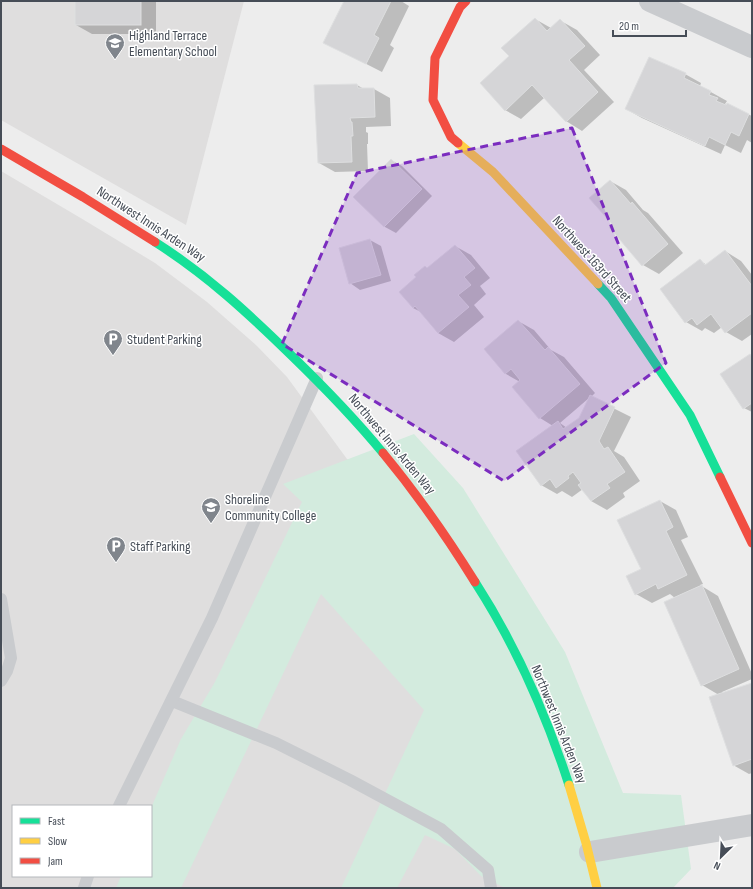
<svg xmlns="http://www.w3.org/2000/svg" width="753" height="889" font-family="'Sofia Sans Condensed',sans-serif">
	<style>
		.education { fill: #dfdede; fill-rule: evenodd }
		.green { fill: #d3ebde }
		.shadow { fill: #0003; fill-rule: evenodd }
		.building { fill: #d5d5d7; stroke: #dedfe0 }
		.lines { fill: none; stroke-linecap: round; stroke-linejoin: round }
		.lane { stroke: #c9cbce; stroke-width: 12 }
		.street { stroke: #c9cbce; stroke-width: 22 }
		.fast { stroke: #16e098; stroke-width: 9 }
		.slow { stroke: #ffcf43; stroke-width: 9 }
		.jam { stroke: #f24e42; stroke-width: 9 }
		.marked { fill: #7b2cbf; fill-opacity: 0.2; stroke: #7b2cbf; stroke-width: 3; stroke-dasharray: 8 5; stroke-linejoin: round }
		.labels { text-anchor: middle; dominant-baseline: central; stroke-width: 3; stroke-linejoin: round; paint-order: stroke }
		.poi-label { font-size: 14px; fill: #464d57; stroke: #fff; text-anchor: start }
		.street-label { font-size: 14px; fill: #464d57; stroke: #fff }
	</style>
	<rect width="100%" height="100%" fill="#ededed"/>
	<g class="education">
		<path d="M1,1H244L186,225L1,120Z"/>
		<path d="M1,171L84,220L155,263L207,302L257,346L287,377L347,459L388,481L584,888H1ZM13,806H151V876H13Z"/>
	</g>
	<path class="green" d="M414,434L463,488L565,652L623,793L681,795L691,869L673,888H505L481,876L455,849L425,835L397,888H341L424,710L321,594L181,888H116L121,876H151V808L181,739L215,682L302,502L283,484Z"/>
	<g class="shadow">
		<path d="M76,1H156V34H92L76,25Z"/>
		<path d="M345,1H401L409,6L390,45L394,48L382,72L325,43Z"/>
		<path d="M535,19L551,28L561,21L577,30L600,55L584,70L614,102L582,131L566,121L544,98L521,119L505,110L510,57Z"/>
		<path d="M685,74L701,83L700,86L727,101L725,104L752,116V143L747,140L741,153L725,145L721,154L642,118L626,109Z"/>
		<path d="M357,85L364,89H374L390,98L391,126L366,127V132L368,133V144H367L368,171L335,172L319,163Z"/>
		<path d="M391,160L402,166L432,196L396,233L385,227L355,197Z"/>
		<path d="M610,181L626,190L643,210L648,213L683,253L659,274L643,265L613,224Z"/>
		<path d="M370,240L381,246L391,281L360,290L350,283Z"/>
		<path d="M455,246L471,255L490,278L480,286L486,294L474,305L484,317L454,342L438,333L421,312L413,308L427,269Z"/>
		<path d="M725,251L741,261L752,275V334L742,341L726,332L722,327L714,333L705,328L702,331L686,322L700,261L707,265Z"/>
		<path d="M518,321L534,330L551,350L564,357L595,393L591,397L631,417L614,451L624,457L640,481L623,493L625,497L607,510L591,501L583,489L572,497L562,491L557,494L541,485L553,426L540,418L520,382L506,374L485,350ZM589,398L580,418L567,428L560,423Z"/>
		<path d="M750,355L752,356V412L744,408Z"/>
		<path d="M660,501L676,510L688,537L681,540L703,584L700,585L718,596L752,674V679L722,692L723,694L752,684V773L749,774L733,765L719,695L702,685L675,598L670,594L652,603L636,594Z"/>
	</g>
	<g class="building">
		<rect x="75" y="1" width="66" height="24"/>
		<path d="M344,1H391L374,35L379,38L366,64L323,43Z"/>
		<path d="M535,18L547,31L560,19L585,46L569,60L598,92L566,122L532,85L505,111L480,83L509,56L501,48Z"/>
		<path d="M649,57L686,73L684,78L711,91L709,95L718,98L716,101L726,105L727,103L749,114L739,136L731,132L725,145L709,137L705,146L625,109Z"/>
		<path d="M357,84L358,88H374L375,117L350,118L351,122H352L353,136H351L352,162L318,163L314,85Z"/>
		<path d="M391,159L422,189L384,227L353,197Z"/>
		<path d="M610,180L631,204L632,202L668,244L642,266L609,227L612,224L589,198Z"/>
		<path d="M370,239L381,275L349,284L339,248Z"/>
		<path d="M455,245L475,268L464,277L471,285L458,295L469,307L438,333L415,306L413,308L399,292L416,277L414,275L425,266L427,268Z"/>
		<path d="M725,250L752,286V313L725,333L711,314L697,325L692,318L685,323L660,289L700,259L705,265Z"/>
		<path d="M518,320L545,350L548,347L580,384L539,419L512,387L520,380L511,369L505,374L484,349Z"/>
		<path d="M750,354L752,357V403L743,409L720,374Z"/>
		<path d="M590,395L615,407L599,441L604,449L608,447L625,472L607,484L610,488L591,501L578,485L581,483L573,472L568,476L569,478L556,488L550,479L541,486L516,451L558,421L563,429L579,418Z"/>
		<path d="M660,500L673,527L666,531L687,575L658,589L656,584L635,595L626,576L641,569L617,520Z"/>
		<path d="M702,585L739,669L701,686L664,602Z"/>
		<path d="M752,683V759L733,766L709,697Z"/>
	</g>
	<g class="lines">
		<g class="lane">
			<path d="M1,599L11,658L7,671L1,681"/>
			<path d="M172,701L276,743L350,780L441,829L488,870L491,888"/>
			<path d="M119,806L212,618L317,378"/>
			<path d="M84,888L88,876"/>
		</g>
		<g class="street">
			<path d="M650,1L752,47"/>
			<path d="M590,852L752,825"/>
		</g>
		<g class="fast">
			<path d="M155,242C207,275 248,313 292,356C324,387 355,419 383,453"/>
			<path d="M598,284L611,298L690,415L720,477"/>
			<path d="M475,582C515,644 546,714 569,785"/>
		</g>
		<g class="slow">
			<path d="M458,143L493,172L598,284"/>
			<path d="M569,785L586,843L597,888"/>
		</g>
		<g class="jam">
			<path d="M458,143L451,137L433,100L435,58L460,7L466,1"/>
			<path d="M1,149L83,197L155,242"/>
			<path d="M383,453C417,494 447,537 475,582"/>
			<path d="M720,477L752,543"/>
		</g>
	</g>
	<path class="marked" d="M572,128L666,363L504,481L282,344L357,173Z"/>
	<defs>
		<symbol id="school-pin" viewBox="-11 -11 22 30"><path d="M0 17L-7.5 6A9.5 9.5 0 1 1 7.5 6Z" fill="#80858c" stroke="#fff"/><path d="M0-5L7-2L0 1L-7-2ZM-4 1L0 2.5L4 1V4Q0 6-4 4Z" fill="#fff"/></symbol>
		<symbol id="parking-pin" viewBox="-11 -11 22 30"><path d="M0 17L-7.5 6A9.5 9.5 0 1 1 7.5 6Z" fill="#80858c" stroke="#fff"/><path d="M-3.5-5.5H1a3.5 3.5 0 0 1 0 7H-1V5.5H-3.5ZM-1-3.4V-.6H.8a1.4 1.4 0 0 0 0-2.8Z" fill="#fff"/></symbol>
		<symbol id="university-pin" viewBox="-11 -11 22 30"><path d="M0 17L-7.5 6A9.5 9.5 0 1 1 7.5 6Z" fill="#80858c" stroke="#fff"/><path d="M0-5L7-2L0 1L-7-2ZM-4 1L0 2.5L4 1V4Q0 6-4 4Z" fill="#fff"/></symbol>
	</defs>
	<g fill-rule="evenodd">
		<use href="#school-pin" x="104" y="32" width="22" height="30"/>
		<use href="#parking-pin" x="102" y="328" width="22" height="30"/>
		<use href="#university-pin" x="200" y="496" width="22" height="30"/>
		<use href="#parking-pin" x="105" y="535" width="22" height="30"/>
	</g>
	<g class="labels">
		<g class="poi-label">
			<text x="129" y="35">Highland Terrace<tspan x="129" dy="16">Elementary School</tspan></text>
			<text x="127" y="339">Student Parking</text>
			<text x="225" y="499">Shoreline<tspan x="225" dy="16">Community College</tspan></text>
			<text x="130" y="546">Staff Parking</text>
		</g>
		<g class="street-label">
			<text transform="translate(151 224) rotate(33)">Northwest Innis Arden Way</text>
			<text transform="translate(592 259) rotate(48)">Northwest 163rd Street</text>
			<text transform="translate(392 444) rotate(50)">Northwest Innis Arden Way</text>
			<text transform="translate(559 724) rotate(68)">Northwest Innis Arden Way</text>
		</g>
	</g>
	<rect width="753" height="889" fill="none" stroke="#464d57" stroke-width="4"/>
	<rect x="12" y="805" width="140" height="72" fill="#ffffff" stroke="#b5b8bc"/>
	<rect x="20" y="818" width="20" height="6" fill="#16e098" stroke="#b5b8bc"/>
	<text x="48" y="825" font-size="12" fill="#464d57">Fast</text>
	<rect x="20" y="838" width="20" height="6" fill="#ffcf43" stroke="#b5b8bc"/>
	<text x="48" y="845" font-size="12" fill="#464d57">Slow</text>
	<rect x="20" y="858" width="20" height="6" fill="#f24e42" stroke="#b5b8bc"/>
	<text x="48" y="865" font-size="12" fill="#464d57">Jam</text>
	<g transform="translate(721 857) rotate(204)" stroke="#ffffff" stroke-width="3" paint-order="stroke">
	<path d="M0-3L7 15L0 10L-7 15Z" fill="#464d57"/>
	<text y="-6" font-size="11" font-weight="bold" text-anchor="middle" fill="#464d57">N</text>
	</g>
	<path d="M613 30v6h73v-6" fill="none" stroke="#464d57" stroke-width="2"/>
	<text x="619" y="30" font-size="12" fill="#464d57" stroke="#ffffff" stroke-width="3" paint-order="stroke">20 m</text>
</svg>
